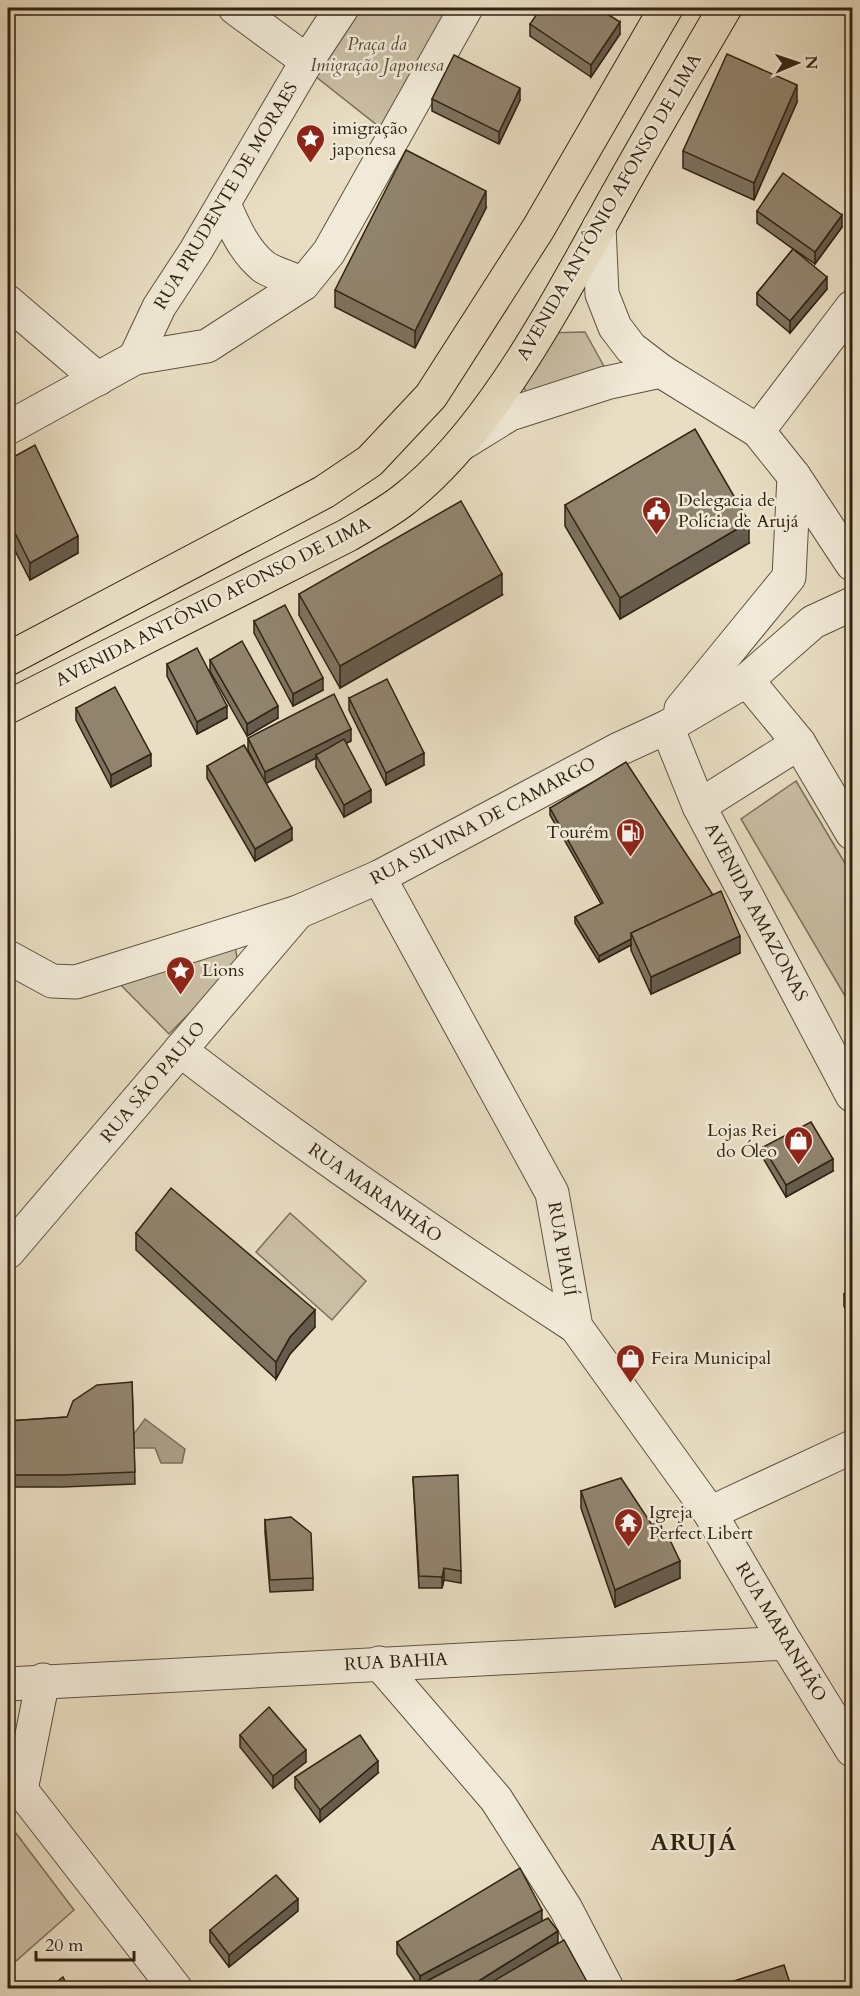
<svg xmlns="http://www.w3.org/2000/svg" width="860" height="1996" font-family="Cardo,serif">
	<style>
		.green { fill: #cabea5; stroke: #7e705c; stroke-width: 1.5 }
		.water { fill: #aa9e87; stroke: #7a6d58; stroke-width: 1.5 }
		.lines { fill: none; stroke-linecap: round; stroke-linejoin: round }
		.minor-casing { stroke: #5f523e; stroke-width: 35 }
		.major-casing { stroke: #312312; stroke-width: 35 }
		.minor { stroke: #f1ead8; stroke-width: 33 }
		.major { stroke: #e9dec3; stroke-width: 33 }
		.wall { fill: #7d725f; stroke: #312312; stroke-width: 1.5 }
		.shaded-wall { fill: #665c4d; stroke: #312312; stroke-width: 1.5 }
		.building { fill: #91846e; stroke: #312312; stroke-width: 1.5 }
		.labels { text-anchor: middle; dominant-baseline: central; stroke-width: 5; stroke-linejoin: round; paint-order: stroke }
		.park-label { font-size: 18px; font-style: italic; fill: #574a37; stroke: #f1ead8 }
		.poi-label { font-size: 18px; fill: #312312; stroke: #f1ead8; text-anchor: start }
		.street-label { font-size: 18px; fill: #312312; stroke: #f1ead8 }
		.district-label { font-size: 24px; font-weight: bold; letter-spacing: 1.5px; fill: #312312; stroke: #f1ead8 }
	</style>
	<rect width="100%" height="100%" fill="#e9dec3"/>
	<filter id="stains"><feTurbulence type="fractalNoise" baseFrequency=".00333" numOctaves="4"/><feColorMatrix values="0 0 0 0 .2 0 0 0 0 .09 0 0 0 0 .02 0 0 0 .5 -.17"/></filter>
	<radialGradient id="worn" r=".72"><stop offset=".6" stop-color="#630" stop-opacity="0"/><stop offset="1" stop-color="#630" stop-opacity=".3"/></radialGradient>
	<g class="green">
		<path d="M357,8H437L445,17L382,129L315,76Z"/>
		<path d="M585,332L606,370L532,403L521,382L542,333Z"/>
		<path d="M796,781L852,875V1008L741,819Z"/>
		<path d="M234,939L238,964L169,1034L118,982Z"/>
		<path d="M290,1213L366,1281L332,1320L256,1252Z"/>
		<path d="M9,1824L74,1910L8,1968V1826Z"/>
	</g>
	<path class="water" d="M145,1419L185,1449L182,1463H161L155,1448H134L130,1439Z"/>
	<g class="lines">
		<defs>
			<g id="minor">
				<path d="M235,8L307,61"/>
				<path d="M224,204C234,227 244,251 264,267C275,274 291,278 303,284"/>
				<path d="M599,227L602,294L615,327L631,348L661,371L758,431L794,476L852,564"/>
				<path d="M8,302L98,379"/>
				<path d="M135,358L159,307L195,252L307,61L342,8"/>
				<path d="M8,428L135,358L207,346L303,284L329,252L466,8"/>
				<path d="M758,431L852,307"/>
				<path d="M463,443L510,414L606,383L661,371"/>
				<path d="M747,680L799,743L852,833"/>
				<path d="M681,709L789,577L794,476"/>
				<path d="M667,727L699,806L852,1095"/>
				<path d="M699,806L799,743"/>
				<path d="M379,877L552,1193L576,1327L710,1513L786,1643L852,1750"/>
				<path d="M8,957L52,981L76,982L298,912L379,877L617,750L667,727L747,680L813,622L852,604"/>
				<path d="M180,1050C308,1149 441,1239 576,1327"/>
				<path d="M8,1252L298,912"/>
				<path d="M710,1513L852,1447"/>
				<path d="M379,1663L496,1799L566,1909L607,1988"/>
				<path d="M8,1684L786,1643"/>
				<path d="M8,1783L21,1790L175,1988"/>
				<path d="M21,1790L43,1680"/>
			</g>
			<g id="major">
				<path d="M8,659L324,492L370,461L431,396L538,229L666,8"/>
				<path d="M8,707L348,535C366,524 385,514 402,501C489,434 554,308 607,213C645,144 685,76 725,8"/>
			</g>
		</defs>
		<use href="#minor" class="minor-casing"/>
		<use href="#major" class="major-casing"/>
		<use href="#minor" class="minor"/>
		<use href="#major" class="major"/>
	</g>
	<g class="wall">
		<path d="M530,24L620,34L591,77L530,36Z"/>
		<path d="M432,99L520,100L499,144L432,111Z"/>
		<path d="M797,102L754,200L683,168V151Z"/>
		<path d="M486,208L415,348L335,307V290Z"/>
		<path d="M757,211L842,227L815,264L795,250L827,289L790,333L757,305V293L793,249L757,223Z"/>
		<path d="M8,460L78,553L30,580L8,537Z"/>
		<path d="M565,505L749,543L620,619L565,526Z"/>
		<path d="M299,594L502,595L340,688L299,615Z"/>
		<path d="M254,621L323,690L293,706L254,633Z"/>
		<path d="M210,660L278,718L247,736L210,671Z"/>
		<path d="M167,664L227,718L197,734L167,676Z"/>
		<path d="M349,698L424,765L386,785L349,710Z"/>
		<path d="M76,708L151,766L111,787L76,720Z"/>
		<path d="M248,738L351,741L346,743L371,802L344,817L316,767V758L266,783L292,840L255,861L207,778V766L259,771L248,750Z"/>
		<path d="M550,808L740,953L651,994L631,950V945L599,962L575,923V917L601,904L550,815Z"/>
		<path d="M763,1147L833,1171L786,1197L763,1158Z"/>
		<path d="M136,1233L315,1327L290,1354L276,1379L136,1250Z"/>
		<path d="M852,1289V1322L844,1306V1294Z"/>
		<path d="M132,1382L135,1484L63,1487H8V1421L67,1417Z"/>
		<path d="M413,1477L461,1571V1583L444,1580L442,1588H419Z"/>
		<path d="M581,1491L652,1525L664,1540L680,1578L615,1607L581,1508Z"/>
		<path d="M265,1520L313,1578V1590L270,1592L265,1532Z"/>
		<path d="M240,1735L306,1762L273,1788L240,1747Z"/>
		<path d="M378,1773L320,1822L295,1788V1777Z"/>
		<path d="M298,1911L229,1967L210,1942V1930Z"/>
		<path d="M542,1921L591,1989H425V1985L420,1988L397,1954V1942Z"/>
	</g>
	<g class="shaded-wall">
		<path d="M620,22V34L591,77V65Z"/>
		<path d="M797,85V102L754,200V183Z"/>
		<path d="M520,88V100L499,144V132Z"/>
		<path d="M486,191V208L415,348V331Z"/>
		<path d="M842,215V227L815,264V252Z"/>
		<path d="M827,277V289L790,333V321Z"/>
		<path d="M749,522V543L620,619V598Z"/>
		<path d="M78,536V553L30,580V563Z"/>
		<path d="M502,574V595L340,688V666Z"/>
		<path d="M323,678V690L293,706V694Z"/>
		<path d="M227,706V718L197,734V722Z"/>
		<path d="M278,706V718L247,736V724Z"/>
		<path d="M351,729V741L318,757L316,755V758L265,784V772Z"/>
		<path d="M424,753V765L386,785V773Z"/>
		<path d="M151,754V766L111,787V775Z"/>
		<path d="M371,790V802L344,817V805Z"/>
		<path d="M292,828V840L255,861V849Z"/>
		<path d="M740,936V953L651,994V977Z"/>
		<path d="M631,939V945L599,962V956Z"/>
		<path d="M833,1159V1171L786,1197V1185Z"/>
		<path d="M315,1310V1327L290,1354L276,1379V1362L290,1337Z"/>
		<path d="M680,1561V1578L615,1607V1590Z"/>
		<path d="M444,1568V1580L442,1588V1577Z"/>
		<path d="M306,1750V1762L273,1788V1776Z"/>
		<path d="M378,1761V1773L320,1822V1810Z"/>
		<path d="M298,1899V1911L229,1967V1955Z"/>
		<path d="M542,1910V1922L425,1982V1985L420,1988V1976Z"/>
		<path d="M558,1931V1943L485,1989H466Z"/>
	</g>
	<g class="building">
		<path d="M541,8H598L620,22L591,65L530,24Z"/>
		<path d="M727,54L797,85L754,183L683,151Z"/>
		<path d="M454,55L520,88L499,132L432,99Z"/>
		<path d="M406,150L486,191L415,331L335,290Z"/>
		<path d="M783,173L842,215L815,252L757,211Z"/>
		<path d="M793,249L827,277L790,321L757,293Z"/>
		<path d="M695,429L749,522L620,598L565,505Z"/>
		<path d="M35,445L78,536L30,563L8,519V460Z"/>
		<path d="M461,501L502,574L340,666L299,594Z"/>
		<path d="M285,605L323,678L293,694L254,621Z"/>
		<path d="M242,641L278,706L247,724L210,660Z"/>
		<path d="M197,648L227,706L197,722L167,664Z"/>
		<path d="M387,679L424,753L386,773L349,698Z"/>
		<path d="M115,687L151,754L111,775L76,708Z"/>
		<path d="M334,694L351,729L265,772L248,738Z"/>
		<path d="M344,739L371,790L344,805L316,755Z"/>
		<path d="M244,745L292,828L255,849L207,766Z"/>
		<path d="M626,762L713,895L631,933V939L599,956L575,917L603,903L550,808Z"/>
		<path d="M721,891L740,936L651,977L631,933Z"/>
		<path d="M811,1122L833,1159L786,1185L763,1147Z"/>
		<path d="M171,1188L315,1310L290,1337L276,1362L136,1233Z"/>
		<path d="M852,1289V1310L844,1294Z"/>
		<path d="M132,1382L135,1472L63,1475H8V1421L67,1417L73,1401L97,1385Z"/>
		<path d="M458,1475L461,1571L444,1568L442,1577L419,1576L413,1477Z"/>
		<path d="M621,1478L652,1525L660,1520L664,1540L668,1536L680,1561L615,1590L581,1491Z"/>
		<path d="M291,1517L311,1533L313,1578L270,1580L265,1520Z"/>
		<path d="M269,1707L306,1750L273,1776L240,1735Z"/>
		<path d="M360,1735L378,1761L320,1810L295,1777Z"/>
		<path d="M520,1868L542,1910L420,1976L397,1942Z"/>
		<path d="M276,1875L298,1899L229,1955L210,1930Z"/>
		<path d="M548,1918L558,1931L466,1989H431L425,1982Z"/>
		<path d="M564,1940L591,1989H480Z"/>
		<path d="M784,1965L792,1989H709Z"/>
		<path d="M63,1977L69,1989H49Z"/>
	</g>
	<defs>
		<symbol id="sight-pin" viewBox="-11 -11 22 30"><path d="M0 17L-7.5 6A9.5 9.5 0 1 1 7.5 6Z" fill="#8f2418" stroke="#f1ead8"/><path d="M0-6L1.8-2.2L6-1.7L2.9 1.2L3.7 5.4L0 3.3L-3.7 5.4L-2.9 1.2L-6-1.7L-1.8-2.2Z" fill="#fff"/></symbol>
		<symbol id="civic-pin" viewBox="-11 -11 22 30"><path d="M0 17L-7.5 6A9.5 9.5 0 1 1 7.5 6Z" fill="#8f2418" stroke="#f1ead8"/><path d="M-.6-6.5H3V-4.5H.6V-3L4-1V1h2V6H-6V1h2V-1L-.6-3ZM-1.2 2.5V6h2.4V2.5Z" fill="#fff"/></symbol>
		<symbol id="fuel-pin" viewBox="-11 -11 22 30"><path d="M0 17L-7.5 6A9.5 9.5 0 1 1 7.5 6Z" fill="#8f2418" stroke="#f1ead8"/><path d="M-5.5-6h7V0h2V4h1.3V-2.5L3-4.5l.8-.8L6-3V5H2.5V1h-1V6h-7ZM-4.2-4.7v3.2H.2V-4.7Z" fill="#fff"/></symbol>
		<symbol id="shop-pin" viewBox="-11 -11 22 30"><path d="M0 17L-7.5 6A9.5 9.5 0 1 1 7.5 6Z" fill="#8f2418" stroke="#f1ead8"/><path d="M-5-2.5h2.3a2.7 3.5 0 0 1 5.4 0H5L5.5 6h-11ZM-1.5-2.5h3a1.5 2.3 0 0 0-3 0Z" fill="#fff"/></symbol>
		<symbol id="temple-pin" viewBox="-11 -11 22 30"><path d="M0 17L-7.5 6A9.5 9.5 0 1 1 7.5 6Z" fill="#8f2418" stroke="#f1ead8"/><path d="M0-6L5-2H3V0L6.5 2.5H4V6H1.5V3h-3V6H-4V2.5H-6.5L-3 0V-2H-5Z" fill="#fff"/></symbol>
	</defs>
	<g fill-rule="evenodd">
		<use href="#sight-pin" x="294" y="122" width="33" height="45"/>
		<use href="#civic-pin" x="640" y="494" width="33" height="45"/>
		<use href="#fuel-pin" x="614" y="816" width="33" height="45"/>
		<use href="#sight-pin" x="164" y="954" width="33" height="45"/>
		<use href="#shop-pin" x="782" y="1124" width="33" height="45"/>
		<use href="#shop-pin" x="614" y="1342" width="33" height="45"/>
		<use href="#temple-pin" x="612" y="1506" width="33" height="45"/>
	</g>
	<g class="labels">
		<g class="park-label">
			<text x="377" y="44">Praça da<tspan x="377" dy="21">Imigração Japonesa</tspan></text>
		</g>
		<g class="poi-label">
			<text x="332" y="128">imigração<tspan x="332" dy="21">japonesa</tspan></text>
			<text x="678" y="500">Delegacia de<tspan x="678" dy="21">Polícia de Arujá</tspan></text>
			<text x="609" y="832" text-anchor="end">Tourém</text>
			<text x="202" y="970">Lions</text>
			<text x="777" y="1130" text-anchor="end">Lojas Rei<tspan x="777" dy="21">do Óleo</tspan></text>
			<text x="651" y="1358">Feira Municipal</text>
			<text x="649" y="1512">Igreja<tspan x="649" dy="21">Perfect Libert</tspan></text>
		</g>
		<g class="street-label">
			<text transform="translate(226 196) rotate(-59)">RUA PRUDENTE DE MORAES</text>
			<text transform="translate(609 207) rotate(-60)">AVENIDA ANTÔNIO AFONSO DE LIMA</text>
			<text transform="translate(213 602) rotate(-27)">AVENIDA ANTÔNIO AFONSO DE LIMA</text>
			<text transform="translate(483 821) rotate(-28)">RUA SILVINA DE CAMARGO</text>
			<text transform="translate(756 912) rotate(62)">AVENIDA AMAZONAS</text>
			<text transform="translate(153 1082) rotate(-50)">RUA SÃO PAULO</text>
			<text transform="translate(375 1193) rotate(35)">RUA MARANHÃO</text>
			<text transform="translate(562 1249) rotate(80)">RUA PIAUÍ</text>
			<text transform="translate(781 1632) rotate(59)">RUA MARANHÃO</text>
			<text transform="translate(396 1662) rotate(-3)">RUA BAHIA</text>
		</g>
		<g class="district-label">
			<text x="694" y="1842">ARUJÁ</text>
		</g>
	</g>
	<rect width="860" height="1996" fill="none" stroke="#e9dec3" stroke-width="30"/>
	<rect x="9" y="9" width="842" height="1978" fill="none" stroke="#312312" stroke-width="3"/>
	<rect x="15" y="15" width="830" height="1966" fill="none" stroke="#312312" stroke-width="1.5"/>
	<g transform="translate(797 63) rotate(88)" stroke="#f1ead8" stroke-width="4.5" paint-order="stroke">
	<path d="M0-4.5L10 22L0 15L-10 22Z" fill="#312312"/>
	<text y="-9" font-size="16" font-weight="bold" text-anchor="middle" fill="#312312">N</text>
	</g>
	<path d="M36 1951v9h98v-9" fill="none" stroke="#312312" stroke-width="3"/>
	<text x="45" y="1951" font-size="18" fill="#312312" stroke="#f1ead8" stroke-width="4.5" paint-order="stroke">20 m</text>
	<rect width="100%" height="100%" filter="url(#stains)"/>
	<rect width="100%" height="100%" fill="url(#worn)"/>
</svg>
